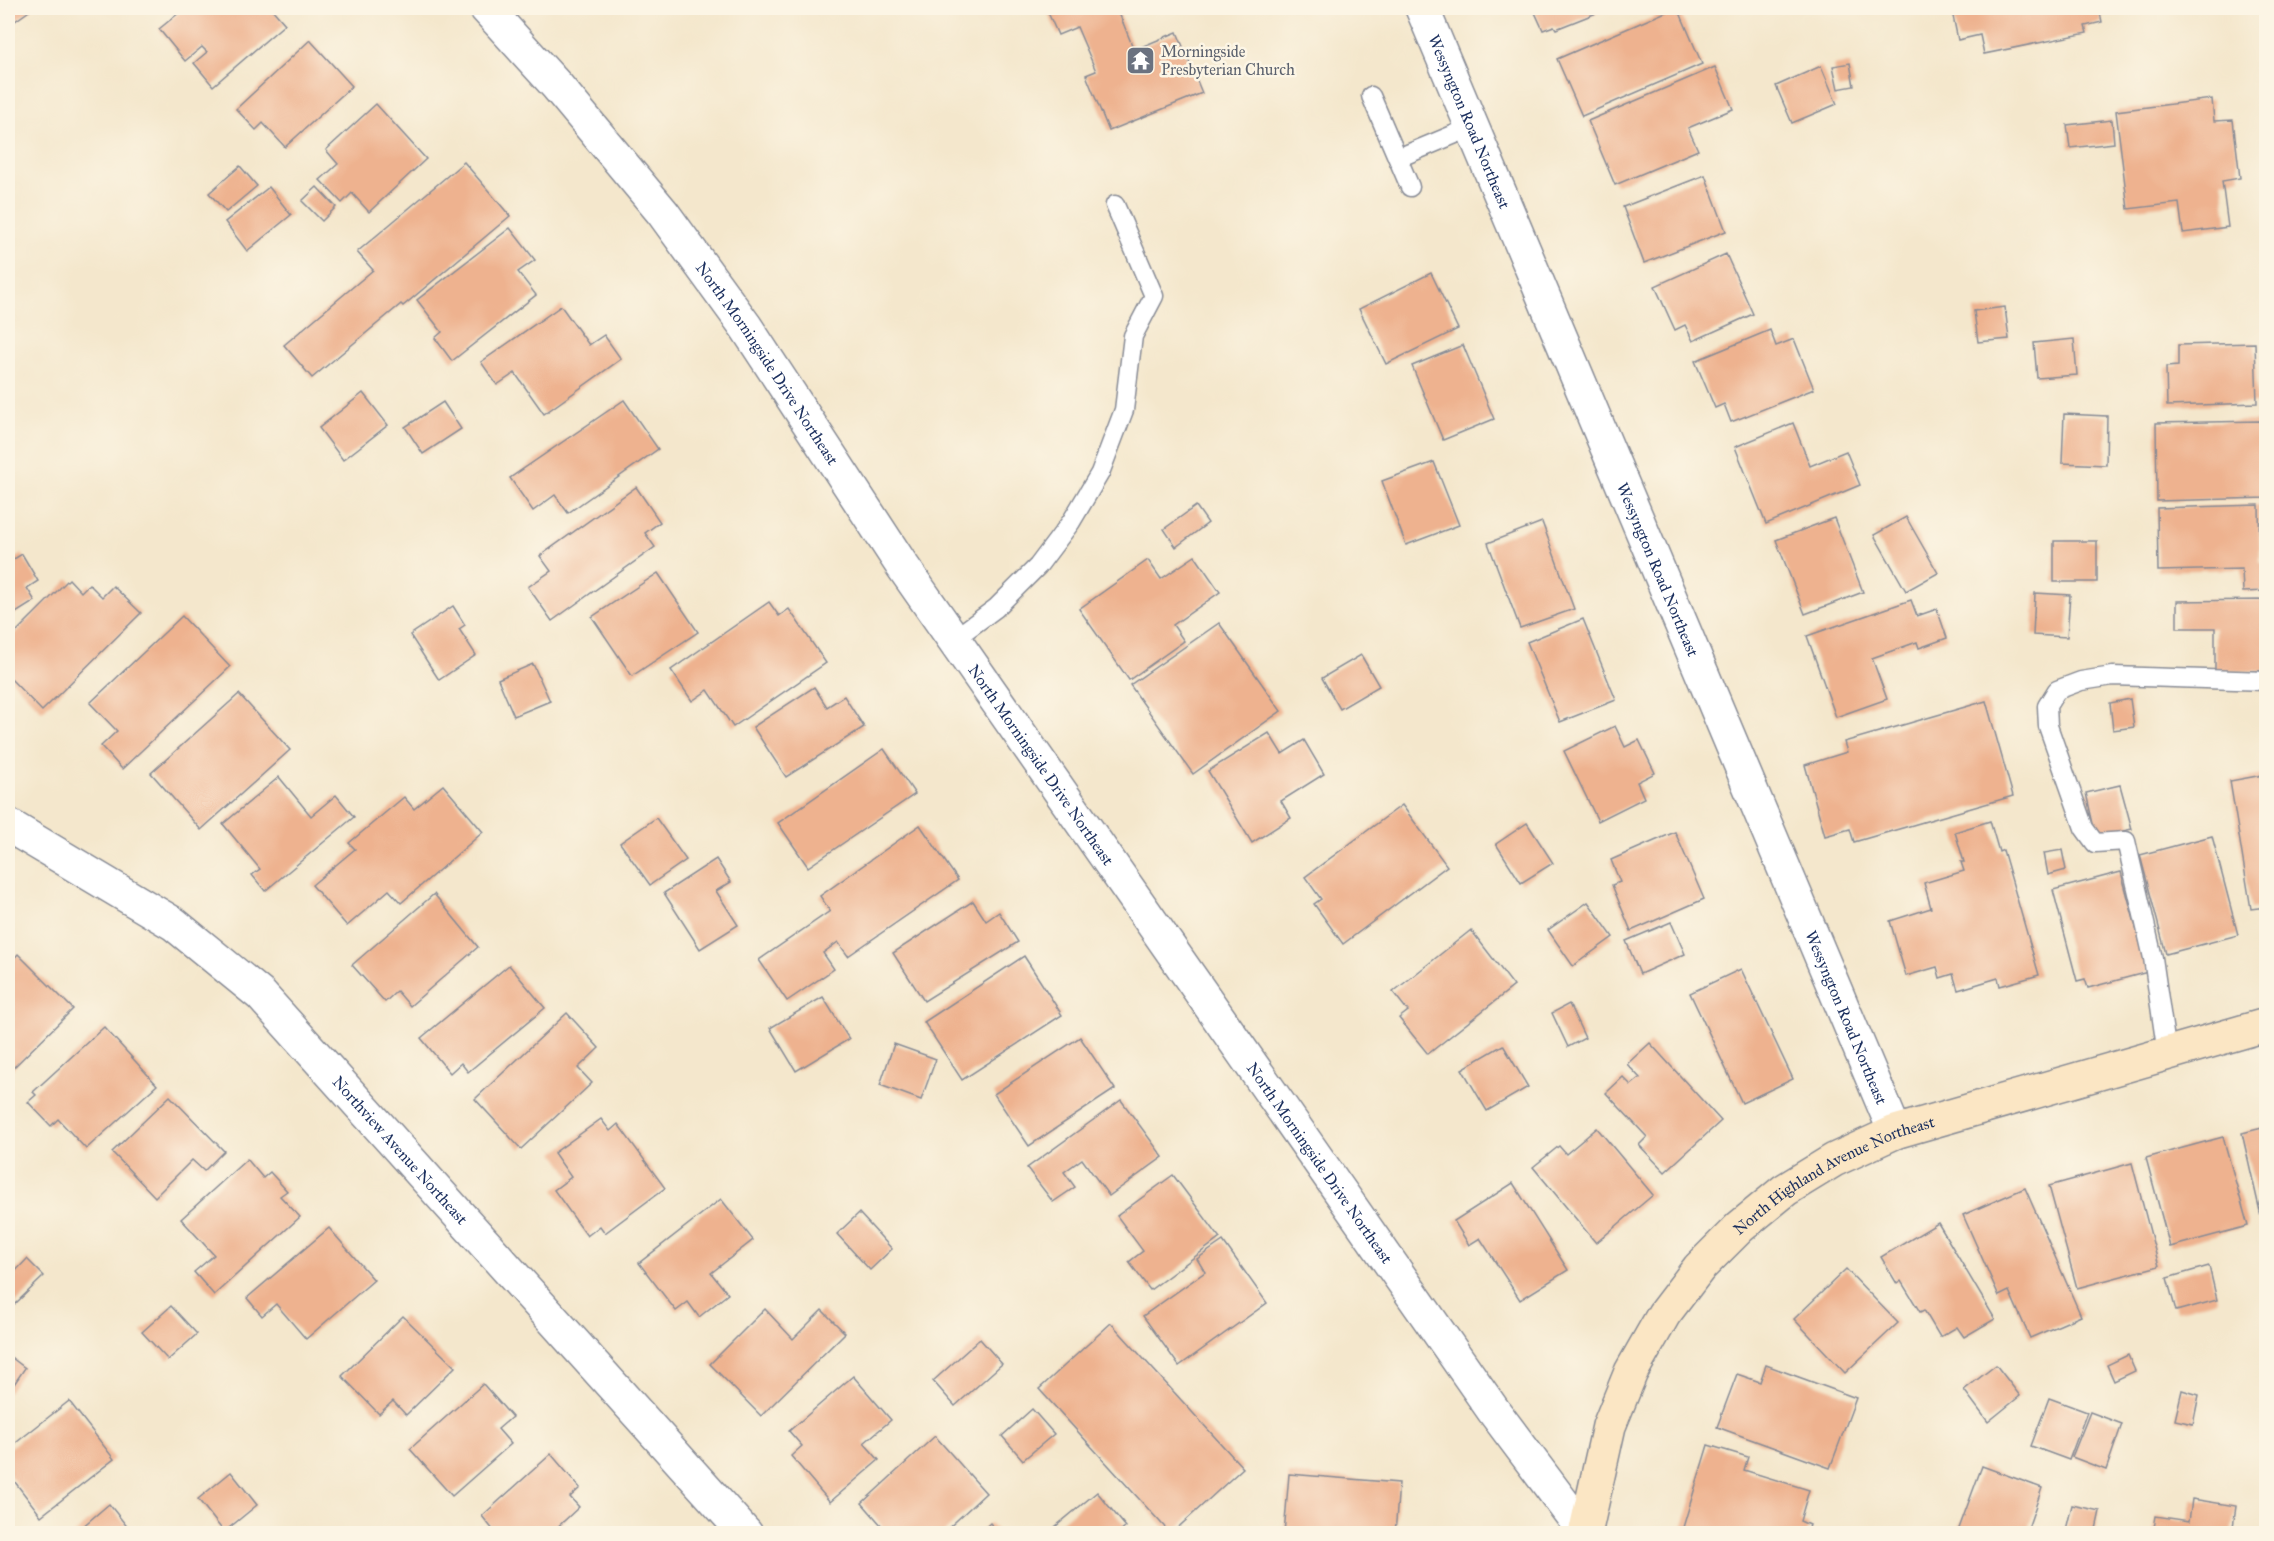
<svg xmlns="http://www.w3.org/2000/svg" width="2274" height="1541" font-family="'IM FELL Great Primer',serif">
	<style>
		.building { fill: #eeb28f }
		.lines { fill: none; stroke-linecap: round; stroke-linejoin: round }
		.lane-casing { stroke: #888b95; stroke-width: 21 }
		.street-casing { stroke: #888b95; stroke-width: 36 }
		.secondary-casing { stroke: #888b95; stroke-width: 36 }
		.lane { stroke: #fff; stroke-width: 18 }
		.street { stroke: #fff; stroke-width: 33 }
		.secondary { stroke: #fbe6c4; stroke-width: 33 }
		.labels { text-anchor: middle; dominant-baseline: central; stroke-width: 5; stroke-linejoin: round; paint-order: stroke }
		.worship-label { font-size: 16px; fill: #5b616d; stroke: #fcf5e5; text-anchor: start }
		.street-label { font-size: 16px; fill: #1b2f5e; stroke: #fcf5e5 }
	</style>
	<rect width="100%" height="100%" fill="#fcf5e5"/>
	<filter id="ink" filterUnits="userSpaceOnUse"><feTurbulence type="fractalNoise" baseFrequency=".0167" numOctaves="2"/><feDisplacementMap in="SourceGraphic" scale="12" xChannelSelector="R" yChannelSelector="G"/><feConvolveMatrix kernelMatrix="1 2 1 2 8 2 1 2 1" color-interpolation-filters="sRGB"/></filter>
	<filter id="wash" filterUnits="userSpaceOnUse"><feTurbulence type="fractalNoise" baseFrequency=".008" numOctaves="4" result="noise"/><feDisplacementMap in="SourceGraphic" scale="24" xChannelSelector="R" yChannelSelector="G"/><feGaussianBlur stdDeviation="1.35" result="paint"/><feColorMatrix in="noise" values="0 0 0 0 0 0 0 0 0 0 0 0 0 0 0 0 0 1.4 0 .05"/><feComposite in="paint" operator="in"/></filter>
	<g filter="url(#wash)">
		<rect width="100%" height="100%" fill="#f4e7cc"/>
		<g id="blocks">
			<g class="building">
				<path d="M8,8H31L32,9L8,26Z"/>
				<path d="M185,8H271L285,24L213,86L194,63L207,52L202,47L185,61L159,29Z"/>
				<path d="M1046,8H1117L1134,50L1177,32L1202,93L1109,131L1086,75L1096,71L1077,27L1058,35Z"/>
				<path d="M1533,8H1609L1556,29L1554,26L1543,30Z"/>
				<path d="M1675,8H1678L1702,64L1582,116L1557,59Z"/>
				<path d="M1968,8H2099L2102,22L2085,26L2087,33L1984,54L1980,35L1958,40L1952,11Z"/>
				<path d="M310,40L352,86L285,147L263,123L256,130L236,109Z"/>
				<path d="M1850,63L1854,86L1838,89L1833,66Z"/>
				<path d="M1821,66L1837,104L1792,123L1776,86Z"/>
				<path d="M1715,67L1733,109L1688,128L1698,150L1615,185L1588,121Z"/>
				<path d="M2212,99L2214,121L2233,120L2240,178L2222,181L2228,227L2183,233L2179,203L2128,209L2116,111Z"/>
				<path d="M376,104L426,159L369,212L352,193L342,203L320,180L338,164L326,150Z"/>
				<path d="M2112,120L2114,143L2070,148L2067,125Z"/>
				<path d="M464,162L510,216L403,306L401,304L312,378L284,345L373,270L357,252Z"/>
				<path d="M240,166L257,186L226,212L209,193Z"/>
				<path d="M1705,175L1726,231L1644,263L1623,207Z"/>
				<path d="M269,187L291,215L247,251L225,222Z"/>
				<path d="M317,187L336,207L322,221L302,201Z"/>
				<path d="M510,228L535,260L518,272L536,295L452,361L435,338L442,332L417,300Z"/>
				<path d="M1726,254L1753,314L1693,341L1685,325L1675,330L1655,286Z"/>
				<path d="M1431,273L1458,329L1386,364L1359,309Z"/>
				<path d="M561,306L589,345L604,335L621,359L544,414L515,373L497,385L481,362Z"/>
				<path d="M2005,307L2009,339L1978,342L1974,311Z"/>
				<path d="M1770,330L1776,346L1794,339L1814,389L1731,422L1724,404L1715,408L1695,361Z"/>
				<path d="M2074,339L2077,375L2037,378L2034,343Z"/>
				<path d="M2255,343L2257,403L2167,406L2166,367L2178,366V345Z"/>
				<path d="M1463,345L1494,419L1443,440L1412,366Z"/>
				<path d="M363,393L388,425L343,460L319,428Z"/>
				<path d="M624,400L658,449L568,513L555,495L533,511L510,478Z"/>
				<path d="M443,402L461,429L423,454L405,427Z"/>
				<path d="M2064,414L2107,416L2106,465L2062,463Z"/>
				<path d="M2260,421L2261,463H2266V498L2157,501L2156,423Z"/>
				<path d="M1793,423L1810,466L1846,451L1860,485L1766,524L1735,447Z"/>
				<path d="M1434,462L1459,525L1406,545L1382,481Z"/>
				<path d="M636,487L660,522L645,533L655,547L552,621L528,587L551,571L540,556Z"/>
				<path d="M2259,505L2260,563H2266V591L2243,592L2242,569L2158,571L2157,508Z"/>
				<path d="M1196,506L1208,523L1176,547L1164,529Z"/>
				<path d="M1906,517L1938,573L1906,591L1874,535Z"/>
				<path d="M1834,518L1863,592L1805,614L1776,540Z"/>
				<path d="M1542,522L1574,609L1520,628L1488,543Z"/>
				<rect x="2054" y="541" width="43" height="41"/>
				<path d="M22,554L38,581L27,588L35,601L8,618V559L9,562Z"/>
				<path d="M1195,556L1220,592L1173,625L1184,641L1129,680L1079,609L1148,560L1161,579Z"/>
				<path d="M658,573L698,632L632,676L592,617Z"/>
				<path d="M69,579L81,592L89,584L102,597L113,586L141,613L42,711L8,676V640Z"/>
				<path d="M2035,593L2070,595L2067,637L2033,635Z"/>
				<path d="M1911,600L1917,616L1937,609L1947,638L1919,648L1917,642L1872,658L1887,699L1836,717L1807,636Z"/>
				<path d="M2266,600V671H2215V628H2177V601Z"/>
				<path d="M769,602L779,616L789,609L826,663L733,727L708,690L692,701L671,670Z"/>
				<path d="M453,606L465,625L459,629L476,655L439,680L410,635Z"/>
				<path d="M182,616L230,667L122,769L101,746L117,731L90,703Z"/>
				<path d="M1583,619L1616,700L1560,722L1527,642Z"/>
				<path d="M1219,623L1281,711L1193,774L1130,685Z"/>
				<path d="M1361,655L1379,686L1340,709L1322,678Z"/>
				<path d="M533,664L550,701L514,716L498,679Z"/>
				<path d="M814,687L827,707L844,696L864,727L786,777L753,727Z"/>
				<path d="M239,694L290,750L201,830L151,773Z"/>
				<path d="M2130,699L2134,727L2113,730L2110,703Z"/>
				<path d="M1986,701L2013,796L1854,842L1850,829L1825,836L1805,765L1847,752L1844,742Z"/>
				<path d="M1615,726L1625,747L1639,740L1655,773L1637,782L1644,798L1598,821L1564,751Z"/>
				<path d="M1269,733L1282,754L1304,740L1324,774L1281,801L1291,818L1252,843L1208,771Z"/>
				<path d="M884,749L915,794L808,867L778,823Z"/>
				<path d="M2263,775L2266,797V907L2251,909L2230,781Z"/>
				<path d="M279,777L311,816L336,795L354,817L265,891L252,875L260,869L223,824Z"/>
				<path d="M443,785L483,832L401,903L389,890L347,926L312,885L355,849L349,843L404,797L414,809Z"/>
				<path d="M2120,785L2132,829L2096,837L2086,793Z"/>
				<path d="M1402,805L1447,866L1343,944L1314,904L1321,899L1305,877Z"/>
				<path d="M656,818L686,860L650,885L620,843Z"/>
				<path d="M1990,821L1999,852L2003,850L2039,975L2000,986L1998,978L1958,990L1953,974L1940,978L1937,967L1906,976L1890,921L1931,908L1924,883L1964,871L1961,862H1964L1955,832Z"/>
				<path d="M1527,823L1553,863L1521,883L1496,844Z"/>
				<path d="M920,825L958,880L848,956L838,942L823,953L834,969L787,1001L759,960L830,911L820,896Z"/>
				<path d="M1675,832L1704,899L1631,931L1612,885L1620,882L1611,860Z"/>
				<path d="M2212,836L2238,935L2166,954L2140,855Z"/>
				<path d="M2062,850L2066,870L2048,875L2044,853Z"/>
				<path d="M716,859L731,882L716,891L738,925L700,949L664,893Z"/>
				<path d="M2121,872L2148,972L2088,988L2085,979L2077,981L2053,890Z"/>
				<path d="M434,894L478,947L410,1006L397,991L385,1002L352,965Z"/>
				<path d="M973,901L986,921L999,912L1018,942L924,1001L893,953Z"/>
				<path d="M1588,902L1613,937L1573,966L1548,930Z"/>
				<path d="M1671,922L1685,954L1640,974L1626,941Z"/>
				<path d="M1471,930L1514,986L1428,1054L1399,1018L1408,1011L1393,992Z"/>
				<path d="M18,954L73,1009L10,1071L8,1069V965Z"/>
				<path d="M1024,956L1062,1015L962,1080L924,1022Z"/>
				<path d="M509,965L545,1008L468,1072L461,1063L450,1073L421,1038Z"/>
				<path d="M1741,969L1793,1079L1742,1103L1690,993Z"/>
				<path d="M823,997L849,1039L796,1071L770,1028Z"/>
				<path d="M1569,1004L1585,1038L1568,1047L1552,1013Z"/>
				<path d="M567,1013L599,1048L578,1068L592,1083L521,1149L475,1099Z"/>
				<path d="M104,1027L157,1085L86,1149L58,1119L51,1126L28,1102L36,1095L33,1092Z"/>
				<path d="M1080,1037L1115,1089L1029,1146L994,1094Z"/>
				<path d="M1650,1043L1721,1121L1665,1172L1639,1145L1647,1137L1606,1093L1623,1077L1631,1085L1640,1078L1627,1064Z"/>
				<path d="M894,1044L936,1059L921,1100L880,1085Z"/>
				<path d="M1503,1045L1528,1087L1487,1111L1462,1069Z"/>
				<path d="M170,1096L224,1151L204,1171L192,1160L155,1197L112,1152Z"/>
				<path d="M1121,1100L1163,1157L1109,1196L1082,1159L1064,1172L1075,1187L1053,1202L1027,1168Z"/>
				<path d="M601,1119L610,1131L618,1124L665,1188L605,1233L600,1226L587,1236L554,1190L571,1177L554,1153Z"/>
				<path d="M2266,1127V1224L2263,1225L2242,1133Z"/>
				<path d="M1597,1128L1653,1195L1596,1243L1533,1167L1559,1146L1566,1154Z"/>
				<path d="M2223,1137L2248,1226L2170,1247L2146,1158Z"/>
				<path d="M247,1159L263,1178L270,1172L287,1191L280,1196L300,1217L214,1295L194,1272L214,1255L181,1219Z"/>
				<path d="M2132,1163L2159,1266L2077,1288L2049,1186Z"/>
				<path d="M1173,1175L1220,1238L1150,1290L1129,1262L1143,1251L1117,1216Z"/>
				<path d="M1513,1183L1568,1270L1520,1300L1480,1238L1469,1245L1454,1221Z"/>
				<path d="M2025,1188L2081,1316L2030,1338L2009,1291L1999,1296L1963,1215Z"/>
				<path d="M721,1199L753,1240L711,1273L728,1294L699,1317L688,1302L676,1311L639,1263Z"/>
				<path d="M859,1213L892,1249L870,1270L837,1234Z"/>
				<path d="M1938,1223L1995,1319L1964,1337L1957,1327L1940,1337L1924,1310L1920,1312L1901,1281L1897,1284L1881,1257Z"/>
				<path d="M329,1228L374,1280L306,1339L276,1304L262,1316L247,1298Z"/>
				<path d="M1223,1241L1267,1303L1179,1366L1143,1316L1205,1272L1197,1259Z"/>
				<path d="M27,1259L44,1276L15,1304L8,1297V1279Z"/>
				<path d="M2209,1266L2217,1300L2176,1311L2167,1278Z"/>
				<path d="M1846,1269L1898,1323L1845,1373L1794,1319Z"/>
				<path d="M171,1306L197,1334L168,1360L142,1332Z"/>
				<path d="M765,1309L793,1339L822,1310L845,1333L761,1416L710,1364Z"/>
				<path d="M403,1316L455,1367L406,1415L393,1401L379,1414L342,1376Z"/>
				<path d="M1111,1323L1243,1468L1171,1534L1039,1389Z"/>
				<path d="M980,1339L1002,1364L955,1406L933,1381Z"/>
				<path d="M8,1355L25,1368L8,1393Z"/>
				<path d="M2128,1355L2135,1371L2114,1381L2107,1365Z"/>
				<path d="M1766,1365L1856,1398L1830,1468L1717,1427L1737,1374L1760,1382Z"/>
				<path d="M1996,1365L2020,1396L1988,1422L1964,1390Z"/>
				<path d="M853,1376L891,1420L864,1443L879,1460L830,1502L791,1456L802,1446L789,1431Z"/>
				<path d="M483,1384L512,1417L498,1429L511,1444L452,1496L410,1449Z"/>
				<path d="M2182,1390L2199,1395L2193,1424L2175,1420Z"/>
				<path d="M2049,1398L2087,1412L2069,1460L2031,1446Z"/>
				<path d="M69,1401L114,1459L41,1516L8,1473V1449Z"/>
				<path d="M1032,1409L1054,1434L1023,1460L1002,1436Z"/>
				<path d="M2090,1412L2122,1424L2106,1470L2072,1457Z"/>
				<path d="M935,1436L986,1493L942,1534H889L862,1503Z"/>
				<path d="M1708,1445L1748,1457L1744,1470L1809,1490L1800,1521L1809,1525L1806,1534H1681Z"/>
				<path d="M551,1454L580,1488L570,1497L579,1507L550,1534H492L494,1531L482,1516Z"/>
				<path d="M1982,1466L2042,1488L2026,1534H1957Z"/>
				<path d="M231,1472L257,1505L224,1532L198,1499Z"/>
				<path d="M1289,1474L1399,1483L1395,1534H1284Z"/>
				<path d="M1097,1492L1126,1527L1118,1534H1060L1055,1527Z"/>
				<path d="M2192,1499L2236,1506L2232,1534H2153L2156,1516L2189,1521Z"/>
				<path d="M109,1504L133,1534H74Z"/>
				<path d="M2072,1505L2100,1511L2095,1534H2065Z"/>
				<path d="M990,1523L999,1534H978Z"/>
			</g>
		</g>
	</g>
	<g filter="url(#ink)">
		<use href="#blocks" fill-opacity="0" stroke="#888b95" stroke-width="1.5"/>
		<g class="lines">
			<defs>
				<g id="lane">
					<path d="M1371,96L1410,187"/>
					<path d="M1398,158L1472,127"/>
					<path d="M954,639L996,608L1038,566L1071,522L1100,473L1124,410L1133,336L1154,296L1115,205"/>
					<path d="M2167,1054L2153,958L2126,841L2095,843L2084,828L2048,726L2047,706L2057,690L2081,681L2113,676L2266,681"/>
				</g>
				<g id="street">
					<path id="s1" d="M486,8L557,86L663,213L746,327L901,564L1493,1410L1586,1534"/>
					<path id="s2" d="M1422,8L1895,1132"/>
					<path id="s3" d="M8,825L174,924L261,995L746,1534"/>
				</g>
				<g id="secondary">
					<path id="s4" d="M1585,1534L1609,1426L1631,1372L1664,1314L1699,1268L1740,1227L1785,1190L1834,1160L1895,1132L2266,1025"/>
				</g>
			</defs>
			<use href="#lane" class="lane-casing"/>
			<use href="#street" class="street-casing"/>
			<use href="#secondary" class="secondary-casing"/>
			<use href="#lane" class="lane"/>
			<use href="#street" class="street"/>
			<use href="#secondary" class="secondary"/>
		</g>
	</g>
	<defs>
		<symbol id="temple-square" viewBox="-11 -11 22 22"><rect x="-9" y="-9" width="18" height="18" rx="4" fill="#6b7280" stroke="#fcf5e5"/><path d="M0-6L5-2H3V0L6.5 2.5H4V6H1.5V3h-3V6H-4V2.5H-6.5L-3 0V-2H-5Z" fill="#fff"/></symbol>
	</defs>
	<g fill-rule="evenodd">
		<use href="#temple-square" x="1124" y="44" width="33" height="33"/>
	</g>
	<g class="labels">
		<g class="worship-label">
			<text x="1161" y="51">Morningside<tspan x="1161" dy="18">Presbyterian Church</tspan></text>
		</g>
		<g class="street-label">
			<text stroke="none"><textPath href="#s2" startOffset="123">Wessyngton Road Northeast</textPath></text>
			<text stroke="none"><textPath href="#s1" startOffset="454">North Morningside Drive Northeast</textPath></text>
			<text stroke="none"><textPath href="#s2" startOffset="609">Wessyngton Road Northeast</textPath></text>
			<text stroke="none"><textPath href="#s1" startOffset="940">North Morningside Drive Northeast</textPath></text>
			<text stroke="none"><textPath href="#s2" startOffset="1095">Wessyngton Road Northeast</textPath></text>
			<text stroke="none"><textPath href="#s3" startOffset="514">Northview Avenue Northeast</textPath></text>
			<text stroke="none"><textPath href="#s1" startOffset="1426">North Morningside Drive Northeast</textPath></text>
			<text stroke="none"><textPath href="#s4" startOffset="460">North Highland Avenue Northeast</textPath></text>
		</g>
	</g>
	<rect width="2274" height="1541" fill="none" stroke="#fcf5e5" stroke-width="30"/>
</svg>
